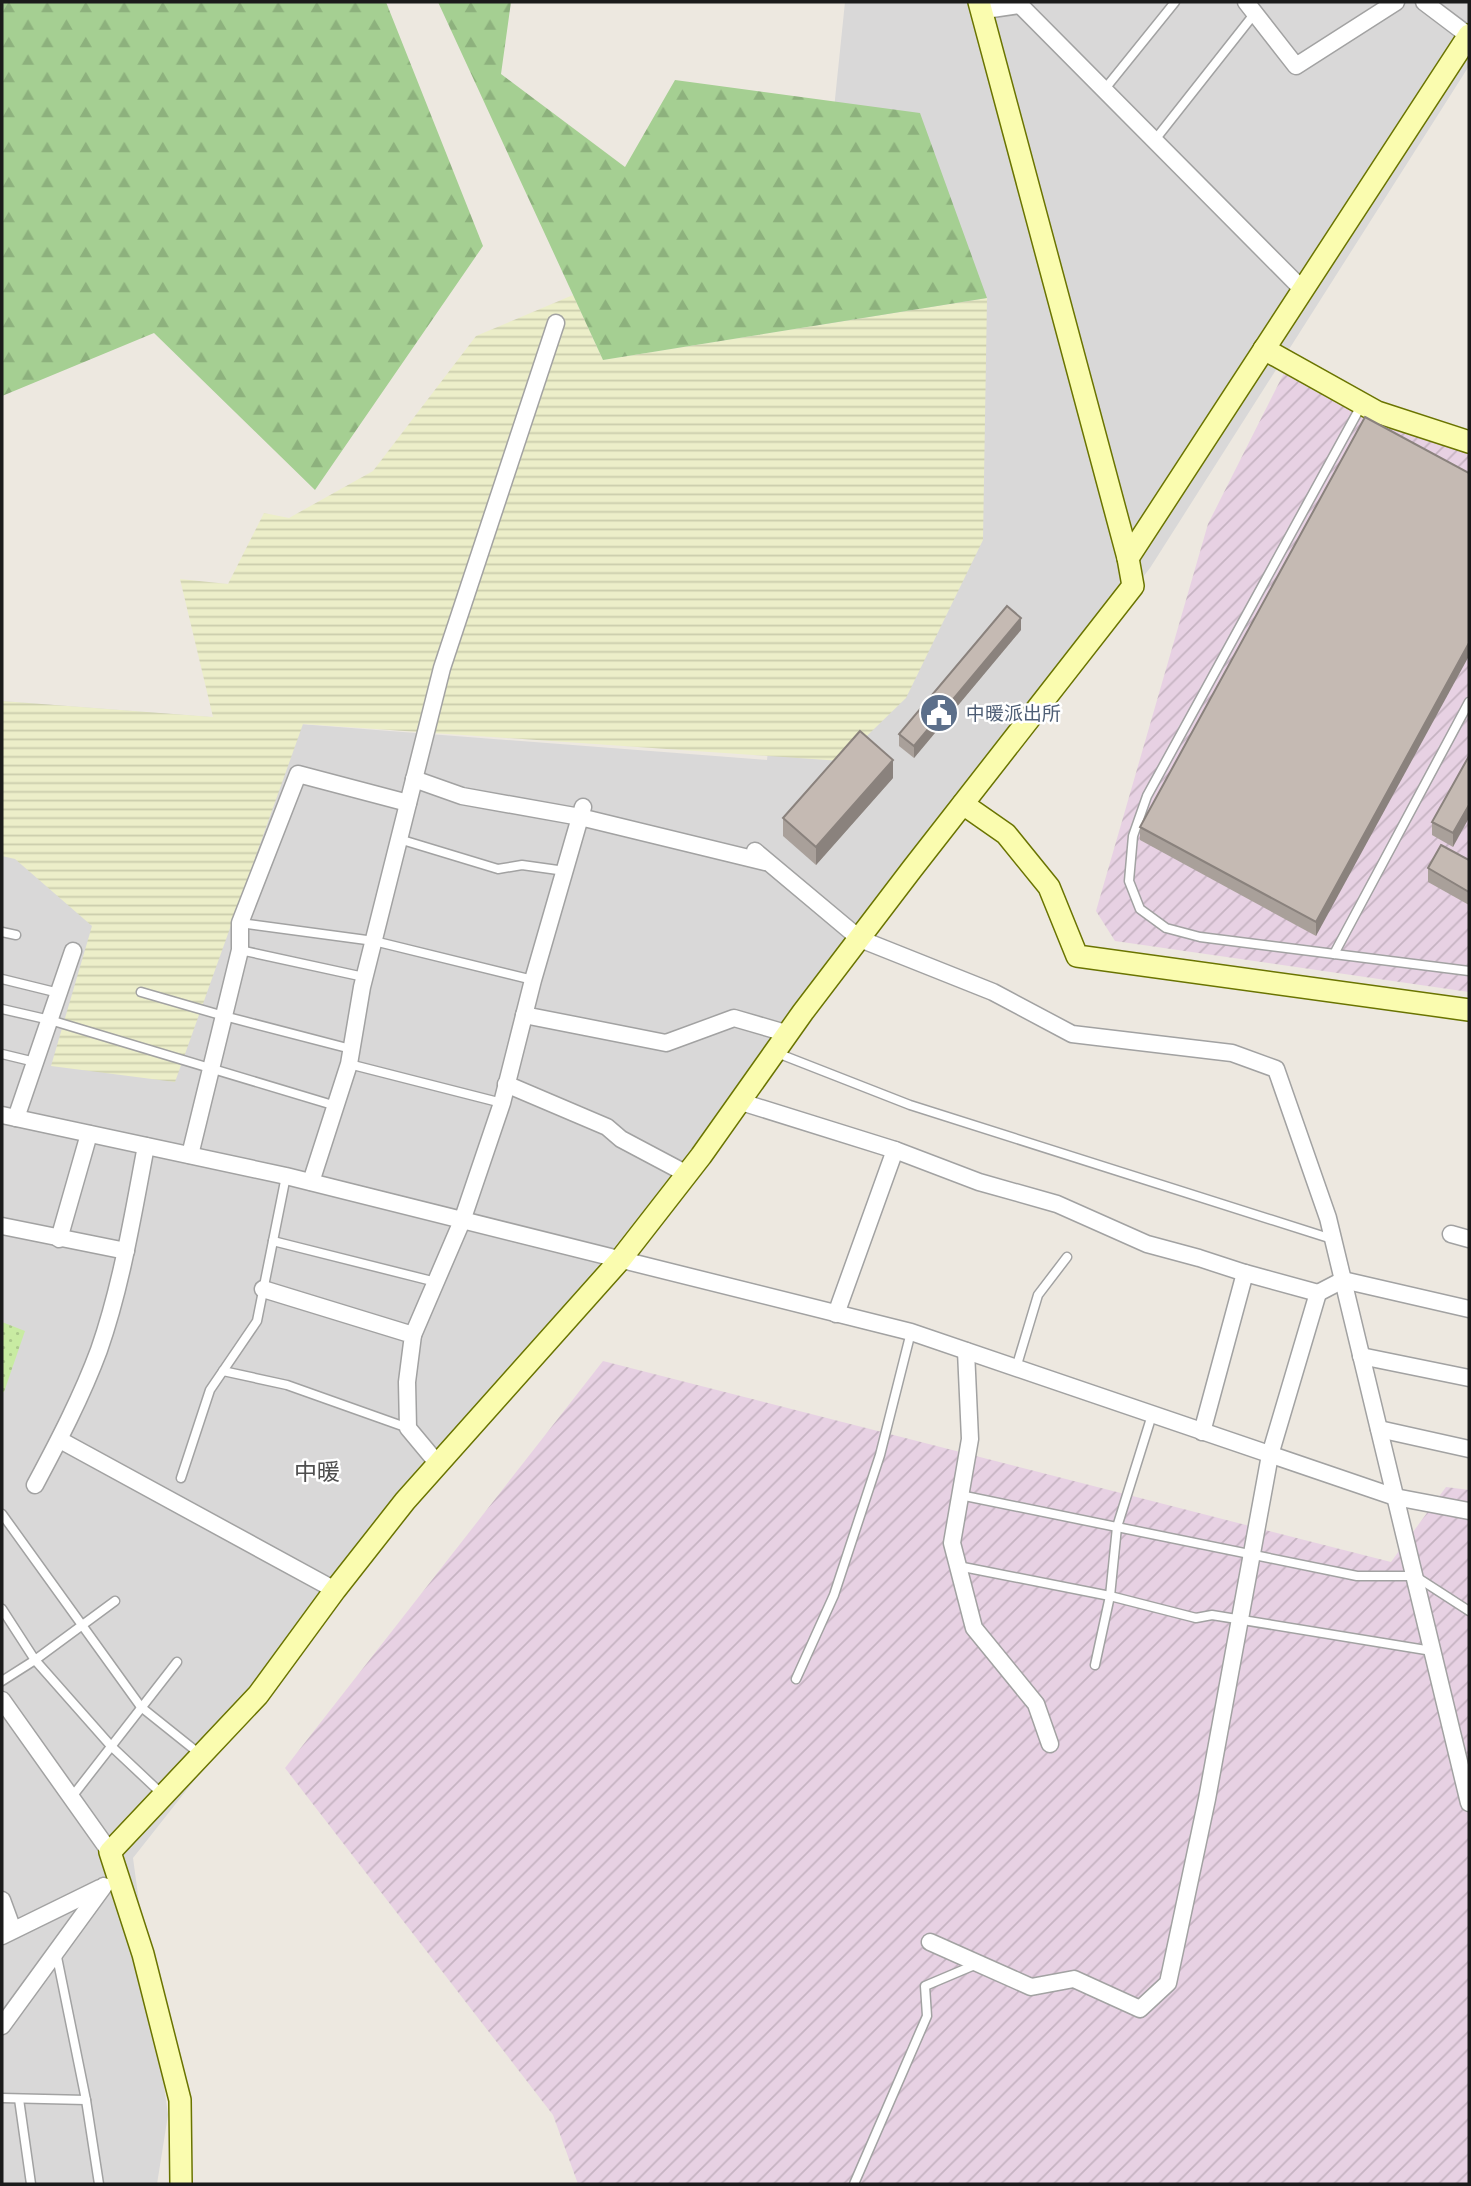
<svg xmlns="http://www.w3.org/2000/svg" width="1471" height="2186" font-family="'Fira Sans Condensed','Noto Sans SC',sans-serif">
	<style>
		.residential { fill: #d9d8d8 }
		.industrial { fill: url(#industrial-furrows) }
		.farmland { fill: url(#farmland-rules) }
		.forest { fill: url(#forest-firs) }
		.garden { fill: url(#garden-dots) }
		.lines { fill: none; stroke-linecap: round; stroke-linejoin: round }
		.lane-casing { stroke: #a2a2a2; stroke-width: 11 }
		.street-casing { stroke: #a2a2a2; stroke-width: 19 }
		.secondary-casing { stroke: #6a7400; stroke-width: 24 }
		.lane { stroke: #fff; stroke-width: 8 }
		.street { stroke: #fff; stroke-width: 16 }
		.secondary { stroke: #fafcaf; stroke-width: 21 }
		.wall { fill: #a9a09a }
		.shaded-wall { fill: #8a827d }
		.building { fill: #c5bab3; stroke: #8a827d; stroke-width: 2 }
		.labels { text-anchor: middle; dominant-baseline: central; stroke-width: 5; stroke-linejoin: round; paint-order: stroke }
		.service-label { font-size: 19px; fill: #4e5e75; stroke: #fff; text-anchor: start }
		.quarter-label { font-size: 23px; fill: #4e4e4e; stroke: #fff }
	</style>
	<defs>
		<pattern id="industrial-furrows" width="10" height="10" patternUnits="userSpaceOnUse" patternTransform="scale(1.75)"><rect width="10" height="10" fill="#e7d1e3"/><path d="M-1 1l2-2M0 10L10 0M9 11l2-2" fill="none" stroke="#c6b3c2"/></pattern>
		<pattern id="farmland-rules" width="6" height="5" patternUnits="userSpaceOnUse" patternTransform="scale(1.75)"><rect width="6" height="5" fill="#eceec9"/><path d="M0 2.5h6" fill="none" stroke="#caccac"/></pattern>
		<pattern id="forest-firs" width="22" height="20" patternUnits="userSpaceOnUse" patternTransform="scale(1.75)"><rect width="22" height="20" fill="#a5cf92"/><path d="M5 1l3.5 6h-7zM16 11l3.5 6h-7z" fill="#8db17d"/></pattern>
		<pattern id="garden-dots" width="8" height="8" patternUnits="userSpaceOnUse" patternTransform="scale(1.75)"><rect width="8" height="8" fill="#c8eba2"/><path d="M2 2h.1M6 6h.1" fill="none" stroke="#abc98b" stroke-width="1.8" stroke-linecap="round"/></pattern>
	</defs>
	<rect width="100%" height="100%" fill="#ede8e0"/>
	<path class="residential" d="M845,2H1469V66L1150,568L133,1858L168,2115L157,2184H2V701L767,760Z"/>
	<g class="industrial">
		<path d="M1284,373L1365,418L1469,453V992L1115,941L1096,911L1208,524Z"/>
		<path d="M603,1361L1391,1562L1446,1487L1469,1490V2184H578L553,2115L285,1768Z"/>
	</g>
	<path class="farmland" d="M573,295L603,360L987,298L983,540L906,698L841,761L303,724L175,1082L51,1066L92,926L15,859L2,856V701L213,717L180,579L228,584L264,513L289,518L373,471L476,336Z"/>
	<g class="forest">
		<path d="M2,2H386L483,246L315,490L154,333L2,396Z"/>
		<path d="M438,2H511L501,74L625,167L675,80L920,113L987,298L603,360Z"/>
	</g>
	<path class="garden" d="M2,1322L25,1331L4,1392H2Z"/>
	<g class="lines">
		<defs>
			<g id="lane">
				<path d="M1104,90L1175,2"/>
				<path d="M1154,141L1255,13"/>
				<path d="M1361,406L1147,796L1133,836L1129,881L1140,909L1166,928L1200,937L1469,971"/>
				<path d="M399,839L498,869L522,865L565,871"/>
				<path d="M240,923L374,941L533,980"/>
				<path d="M2,932L16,935"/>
				<path d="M240,950L364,977"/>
				<path d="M1334,954L1469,702"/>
				<path d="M2,979L59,993"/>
				<path d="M141,992L224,1016L351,1049"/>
				<path d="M2,1009L50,1020L336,1106"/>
				<path d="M777,1053L910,1105L1332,1239"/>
				<path d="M2,1054L35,1062"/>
				<path d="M349,1064L502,1103"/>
				<path d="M273,1241L436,1282"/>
				<path d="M1016,1368L1038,1295L1067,1257"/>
				<path d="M223,1371L287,1385L408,1428"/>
				<path d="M181,1478L210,1390L257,1321L286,1176"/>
				<path d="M960,1495L1357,1576H1415L1469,1611"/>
				<path d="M2,1514L141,1707L201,1755"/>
				<path d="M958,1566L1110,1596L1196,1618L1212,1615L1432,1651"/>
				<path d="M2,1609L35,1660L111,1746L162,1794"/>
				<path d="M1095,1665L1110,1596L1117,1527L1152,1415"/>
				<path d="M796,1679L834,1595L880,1455L911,1332"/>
				<path d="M2,1681L35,1660L115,1601"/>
				<path d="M71,1798L177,1662"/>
				<path d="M2,2098L86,2100L56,1952"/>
				<path d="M19,2099L31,2184"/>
				<path d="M86,2100L99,2184"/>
				<path d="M854,2184L927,2016L925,1986L977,1964"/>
			</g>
			<g id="street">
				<path d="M1246,2L1296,66L1396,2"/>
				<path d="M1424,2L1469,36"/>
				<path d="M985,10L1020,5L1303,290"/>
				<path d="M414,779L462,796L580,817L765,862"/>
				<path d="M755,851L860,939L993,992L1072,1034L1232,1053L1276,1069L1328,1218L1469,1803"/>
				<path d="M524,1015L666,1043L734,1018L789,1034"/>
				<path d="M506,1084L607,1127L621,1139L687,1174"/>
				<path d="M738,1101L895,1150L836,1314"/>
				<path d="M2,1115L286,1176L911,1332L1395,1497L1469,1511"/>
				<path d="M16,1118L73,951"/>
				<path d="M895,1150L979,1182L1057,1204L1147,1244L1199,1258L1245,1273"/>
				<path d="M190,1155L240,950V923L298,774L408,803"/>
				<path d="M311,1182L349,1064L362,987L442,668L556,323"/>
				<path d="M2,1226L126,1251"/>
				<path d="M1451,1234L1469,1239"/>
				<path d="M59,1239L89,1134"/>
				<path d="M263,1289L413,1335L407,1382L408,1428L438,1464"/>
				<path d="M1318,1293L1343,1280L1469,1309"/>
				<path d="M413,1335L462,1221L502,1103L533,980L583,807"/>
				<path d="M966,1351L970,1439L952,1543L974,1628L1036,1704L1050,1744"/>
				<path d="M1361,1356L1469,1378"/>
				<path d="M1379,1429L1469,1449"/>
				<path d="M60,1440L335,1590"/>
				<path d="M35,1485C58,1442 82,1396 99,1350C122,1284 133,1214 146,1146"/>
				<path d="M2,1700L110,1852"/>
				<path d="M2,1900L13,1930"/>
				<path d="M2,1936L100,1888"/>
				<path d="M930,1942L1031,1987L1074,1979L1140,2009L1168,1983L1207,1799L1270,1455L1318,1293L1245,1273L1202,1432"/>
				<path d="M2,2026L104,1886"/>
			</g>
			<g id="secondary">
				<path d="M1264,349L1377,412L1469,442"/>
				<path d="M1128,558L1469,35"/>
				<path d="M963,804L1006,834L1049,887L1077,956L1469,1010"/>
				<path d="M181,2184L180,2100L143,1954L110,1852L258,1695L335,1590L405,1501L620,1260L701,1156L803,1012L912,869L1133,586L1128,558L979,2"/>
			</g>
		</defs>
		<use href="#lane" class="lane-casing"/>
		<use href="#street" class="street-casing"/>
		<use href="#secondary" class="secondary-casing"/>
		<use href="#lane" class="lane"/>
		<use href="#street" class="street"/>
		<use href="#secondary" class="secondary"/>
	</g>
	<g class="wall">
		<path d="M1469,473L1316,936L1140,840V827Z"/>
		<path d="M1021,630L914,758L899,746V734Z"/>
		<path d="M1469,756L1453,847L1432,835V822Z"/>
		<path d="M893,778L816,865L783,836V818Z"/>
		<path d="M1469,860V905L1428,882V868Z"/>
	</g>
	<g class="shaded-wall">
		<path d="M1021,618V630L914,758V746Z"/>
		<path d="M1469,643V656L1316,936V922Z"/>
		<path d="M893,760V778L816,865V847Z"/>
		<path d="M1469,805V818L1453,847V833Z"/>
	</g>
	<g class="building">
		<path d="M1365,417L1469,473V643L1316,922L1140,827Z"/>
		<path d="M1007,606L1021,618L914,746L899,734Z"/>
		<path d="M860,731L893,760L816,847L783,818Z"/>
		<path d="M1469,756V805L1453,833L1432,822Z"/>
		<path d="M1441,845L1469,860V892L1428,868Z"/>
	</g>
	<defs>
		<symbol id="civic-disc" viewBox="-11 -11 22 22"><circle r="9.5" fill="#5c6f8a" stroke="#fff"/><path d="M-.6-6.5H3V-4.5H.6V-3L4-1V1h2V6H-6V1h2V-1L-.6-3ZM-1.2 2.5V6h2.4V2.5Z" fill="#fff"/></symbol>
	</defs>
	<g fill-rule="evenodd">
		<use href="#civic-disc" x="917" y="691" width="44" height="44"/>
	</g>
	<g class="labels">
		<g class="service-label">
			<text x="966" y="713">中暖派出所</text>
		</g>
		<g class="quarter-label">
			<text x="317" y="1472">中暖</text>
		</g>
	</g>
	<rect width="1471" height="2186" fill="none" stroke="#1b1b1b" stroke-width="7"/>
</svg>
